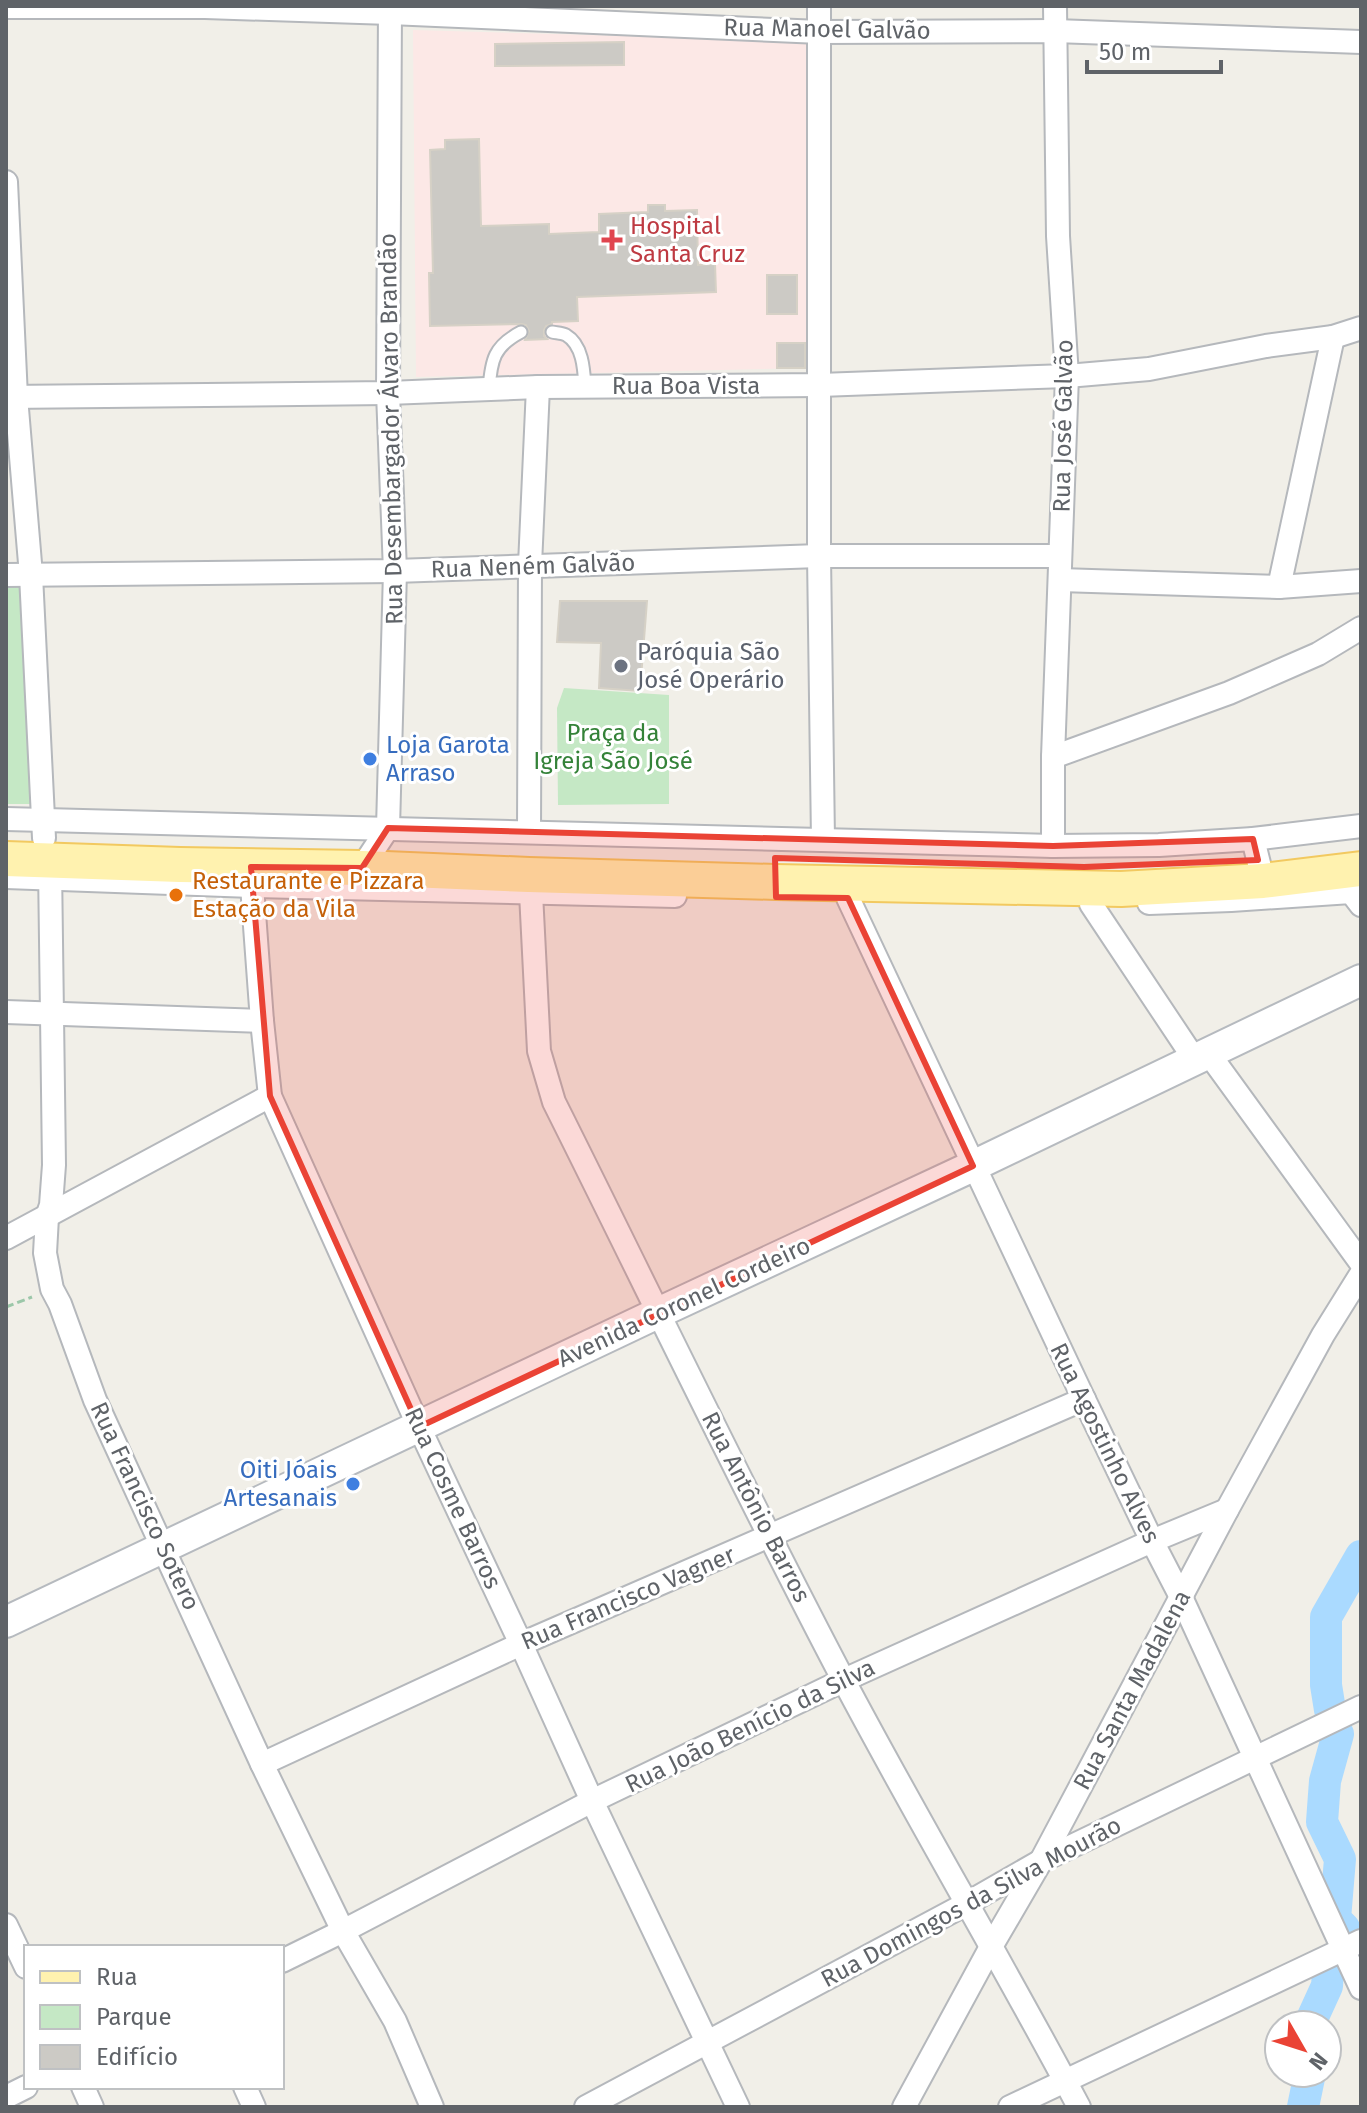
<svg xmlns="http://www.w3.org/2000/svg" width="1367" height="2113" font-family="'Fira Sans',sans-serif">
	<style>
		.medical { fill: #fce8e6 }
		.green { fill: #c5e8c5 }
		.lines { fill: none; stroke-linecap: round; stroke-linejoin: round }
		.river { stroke: #aadaff; stroke-width: 32 }
		.building { fill: #cccac5; stroke: #d6d1c6; stroke-width: 2 }
		.lane-casing { stroke: #b5b8bc; stroke-width: 15 }
		.street-casing { stroke: #b5b8bc; stroke-width: 26 }
		.secondary-casing { stroke: #b6babf; stroke-width: 34 }
		.primary-casing { stroke: #f2c960; stroke-width: 38 }
		.path { stroke: #9cc7a9; stroke-width: 3; stroke-dasharray: 8 4; stroke-linecap: butt }
		.lane { stroke: #fff; stroke-width: 11 }
		.street { stroke: #fff; stroke-width: 22 }
		.secondary { stroke: #fff; stroke-width: 30 }
		.primary { stroke: #fff2af; stroke-width: 34 }
		.marked { fill: #ea4335; fill-opacity: 0.2; stroke: #ea4335; stroke-width: 6; stroke-linejoin: round }
		.health-dot { fill: #e0444e; stroke: #fff; stroke-width: 3 }
		.worship-dot { fill: #6b7280; stroke: #fff; stroke-width: 3 }
		.shop-dot { fill: #3f7fe0; stroke: #fff; stroke-width: 3 }
		.food-dot { fill: #e8710a; stroke: #fff; stroke-width: 3 }
		.labels { text-anchor: middle; dominant-baseline: central; stroke-width: 6; stroke-linejoin: round; paint-order: stroke }
		.street-label { font-size: 24px; fill: #5f6368; stroke: #fff }
		.health-label { font-size: 24px; fill: #be3a42; stroke: #fff; text-anchor: start }
		.worship-label { font-size: 24px; fill: #5b616d; stroke: #fff; text-anchor: start }
		.park-label { font-size: 24px; fill: #348238; stroke: #fff }
		.shop-label { font-size: 24px; fill: #366cbe; stroke: #fff; text-anchor: start }
		.food-label { font-size: 24px; fill: #c56008; stroke: #fff; text-anchor: start }
	</style>
	<rect width="100%" height="100%" fill="#f1efe8"/>
	<path class="medical" d="M413,30L808,41V368L416,377Z"/>
	<g class="green">
		<path d="M6,584L22,586L32,804H6Z"/>
		<path d="M564,688L669,695V804L558,805L557,708Z"/>
	</g>
	<g class="lines">
		<g class="river">
			<path d="M1330,1710L1326,1685V1617L1361,1556"/>
			<path d="M1338,1734L1325,1781L1322,1822L1340,1859L1335,1919L1344,1928"/>
			<path d="M1311,2025V2021L1327,1986L1328,1971"/>
			<path d="M1303,2107L1310,2073"/>
		</g>
	</g>
	<g class="building">
		<path d="M624,42V65L495,66V44Z"/>
		<path d="M479,139L481,226L549,224V234L599,232V214L648,212V205H665V211L697,210L698,265L715,264L716,292L577,297L578,321L552,322V324L546,326L544,330V336L547,339L525,340L529,331L526,325L522,324L430,326L429,273H433L430,150L445,149V140Z"/>
		<rect x="767" y="275" width="30" height="39"/>
		<rect x="777" y="343" width="28" height="25"/>
		<path d="M560,601H647L640,691L599,688L601,643L557,642Z"/>
	</g>
	<g class="lines">
		<defs>
			<g id="lane">
				<path d="M552,332C557,333 562,333 566,335C583,345 584,370 585,387"/>
				<path d="M489,389C491,360 494,346 521,332"/>
			</g>
			<g id="street">
				<path d="M819,6V556L823,840"/>
				<path d="M6,7H205L390,13L820,32L1055,31L1361,42"/>
				<path d="M6,182L16,397L31,575L44,838"/>
				<path d="M6,397L388,393L538,387L820,385L1067,376L1149,369L1266,346L1333,337L1361,328"/>
				<path d="M6,575L395,571L819,556H1060"/>
				<path d="M1060,580L1279,587L1361,581"/>
				<path d="M1279,587L1333,337"/>
				<path d="M1053,757L1229,693L1318,654L1361,628"/>
				<path d="M6,819L1053,846L1159,845L1253,839L1361,826"/>
				<path d="M529,832L530,565L538,387"/>
				<path d="M1253,839L1266,892"/>
				<path d="M1053,846V757L1067,376L1058,236L1055,6"/>
				<path d="M50,866L54,1165L51,1205L47,1217L45,1253L52,1289L60,1304L95,1400L262,1764L343,1931L395,2021L432,2107"/>
				<path d="M251,872L262,1021L270,1096L419,1427L521,1644L592,1801L738,2107"/>
				<path d="M357,875L388,828L395,571L388,393L390,6"/>
				<path d="M529,875L531,893L539,1051L554,1102C650,1294 743,1489 843,1679C919,1823 1003,1963 1079,2107"/>
				<path d="M6,877L252,886L675,896"/>
				<path d="M848,898L1081,1393L1152,1541L1181,1597L1361,1988"/>
				<path d="M1149,903L1231,900L1351,892L1361,905"/>
				<path d="M1091,904L1195,1060"/>
				<path d="M6,1012L262,1021"/>
				<path d="M1209,1054L1361,1263"/>
				<path d="M6,1238L270,1096"/>
				<path d="M262,1764L521,1644L1084,1399"/>
				<path d="M6,1925L26,1967"/>
				<path d="M282,1961L343,1931L592,1801L844,1680L1152,1541L1227,1510"/>
				<path d="M83,2087L92,2107"/>
				<path d="M245,2087L254,2107"/>
				<path d="M6,2097L26,2087"/>
				<path d="M586,2107L966,1904L1041,1861L1361,1707"/>
				<path d="M904,2107L992,1945L1041,1861L1227,1510L1323,1335L1361,1274"/>
				<path d="M1010,2107L1361,1941"/>
			</g>
			<path id="secondary" d="M6,1622L660,1312L973,1166L1361,980"/>
			<path id="primary" d="M6,859L180,865L362,868L529,875L776,882L1121,889L1263,881L1361,869"/>
		</defs>
		<use href="#lane" class="lane-casing"/>
		<use href="#street" class="street-casing"/>
		<use href="#secondary" class="secondary-casing"/>
		<use href="#primary" class="primary-casing"/>
		<path class="path" d="M6,1307L32,1297"/>
		<use href="#lane" class="lane"/>
		<use href="#street" class="street"/>
		<use href="#secondary" class="secondary"/>
		<use href="#primary" class="primary"/>
	</g>
	<path class="marked" d="M388,828L1053,846L1253,839L1258,860L1084,867L775,858L776,897L848,898L973,1166L419,1427L270,1096L251,867L362,868Z"/>
	<path class="health-dot" d="M608 228h8v8h8v8h-8v8h-8v-8h-8v-8h8z"/>
	<circle class="worship-dot" cx="621" cy="666" r="8"/>
	<g class="shop-dot">
		<circle cx="370" cy="759" r="8"/>
		<circle cx="353" cy="1484" r="8"/>
	</g>
	<circle class="food-dot" cx="176" cy="895" r="8"/>
	<g class="labels">
		<g class="street-label">
			<text transform="translate(827 29) rotate(1)">Rua Manoel Galvão</text>
			<text x="686" y="386">Rua Boa Vista</text>
			<text transform="translate(1063 426) rotate(-89)">Rua José Galvão</text>
			<text transform="translate(391 429) rotate(-91)">Rua Desembargador Álvaro Brandão</text>
			<text transform="translate(533 566) rotate(-2)">Rua Neném Galvão</text>
			<text transform="translate(684 1302) rotate(-25)">Avenida Coronel Cordeiro</text>
			<text transform="translate(1105 1443) rotate(64)">Rua Agostinho Alves</text>
			<text transform="translate(453 1498) rotate(65)">Rua Cosme Barros</text>
			<text transform="translate(145 1506) rotate(65)">Rua Francisco Sotero</text>
			<text transform="translate(756 1507) rotate(63)">Rua Antônio Barros</text>
			<text transform="translate(628 1598) rotate(-23)">Rua Francisco Vagner</text>
			<text transform="translate(1132 1690) rotate(-62)">Rua Santa Madalena</text>
			<text transform="translate(750 1726) rotate(-26)">Rua João Benício da Silva</text>
			<text transform="translate(971 1902) rotate(-28)">Rua Domingos da Silva Mourão</text>
		</g>
		<g class="health-label">
			<text x="630" y="226">Hospital<tspan x="630" dy="28">Santa Cruz</tspan></text>
		</g>
		<g class="worship-label">
			<text x="637" y="652">Paróquia São<tspan x="637" dy="28">José Operário</tspan></text>
		</g>
		<g class="park-label">
			<text x="613" y="733">Praça da<tspan x="613" dy="28">Igreja São José</tspan></text>
		</g>
		<g class="shop-label">
			<text x="386" y="745">Loja Garota<tspan x="386" dy="28">Arraso</tspan></text>
			<text x="337" y="1470" text-anchor="end">Oiti Jóais<tspan x="337" dy="28">Artesanais</tspan></text>
		</g>
		<g class="food-label">
			<text x="192" y="881">Restaurante e Pizzara<tspan x="192" dy="28">Estação da Vila</tspan></text>
		</g>
	</g>
	<rect width="1367" height="2113" fill="none" stroke="#5f6368" stroke-width="16"/>
	<rect x="24" y="1945" width="260" height="144" fill="#ffffff" stroke="#bfc1c3" stroke-width="2"/>
	<rect x="40" y="1971" width="40" height="12" fill="#fff2af" stroke="#bfc1c3" stroke-width="2"/>
	<text x="96" y="1985" font-size="24" fill="#5f6368">Rua</text>
	<rect x="40" y="2005" width="40" height="24" fill="#c5e8c5" stroke="#bfc1c3" stroke-width="2"/>
	<text x="96" y="2025" font-size="24" fill="#5f6368">Parque</text>
	<rect x="40" y="2045" width="40" height="24" fill="#cccac5" stroke="#bfc1c3" stroke-width="2"/>
	<text x="96" y="2065" font-size="24" fill="#5f6368">Edifício</text>
	<g transform="translate(1303 2049) rotate(129)"><circle r="38" fill="#ffffff" stroke="#bfc1c3" stroke-width="2"/>
	<path d="M0-6L14 30L0 20L-14 30Z" fill="#ea4335"/>
	<text y="-12" font-size="22" font-weight="bold" text-anchor="middle" fill="#5f6368">N</text>
	</g>
	<path d="M1087 60v12h134v-12" fill="none" stroke="#5f6368" stroke-width="4"/>
	<text x="1099" y="60" font-size="24" fill="#5f6368" stroke="#ffffff" stroke-width="6" paint-order="stroke">50 m</text>
</svg>
